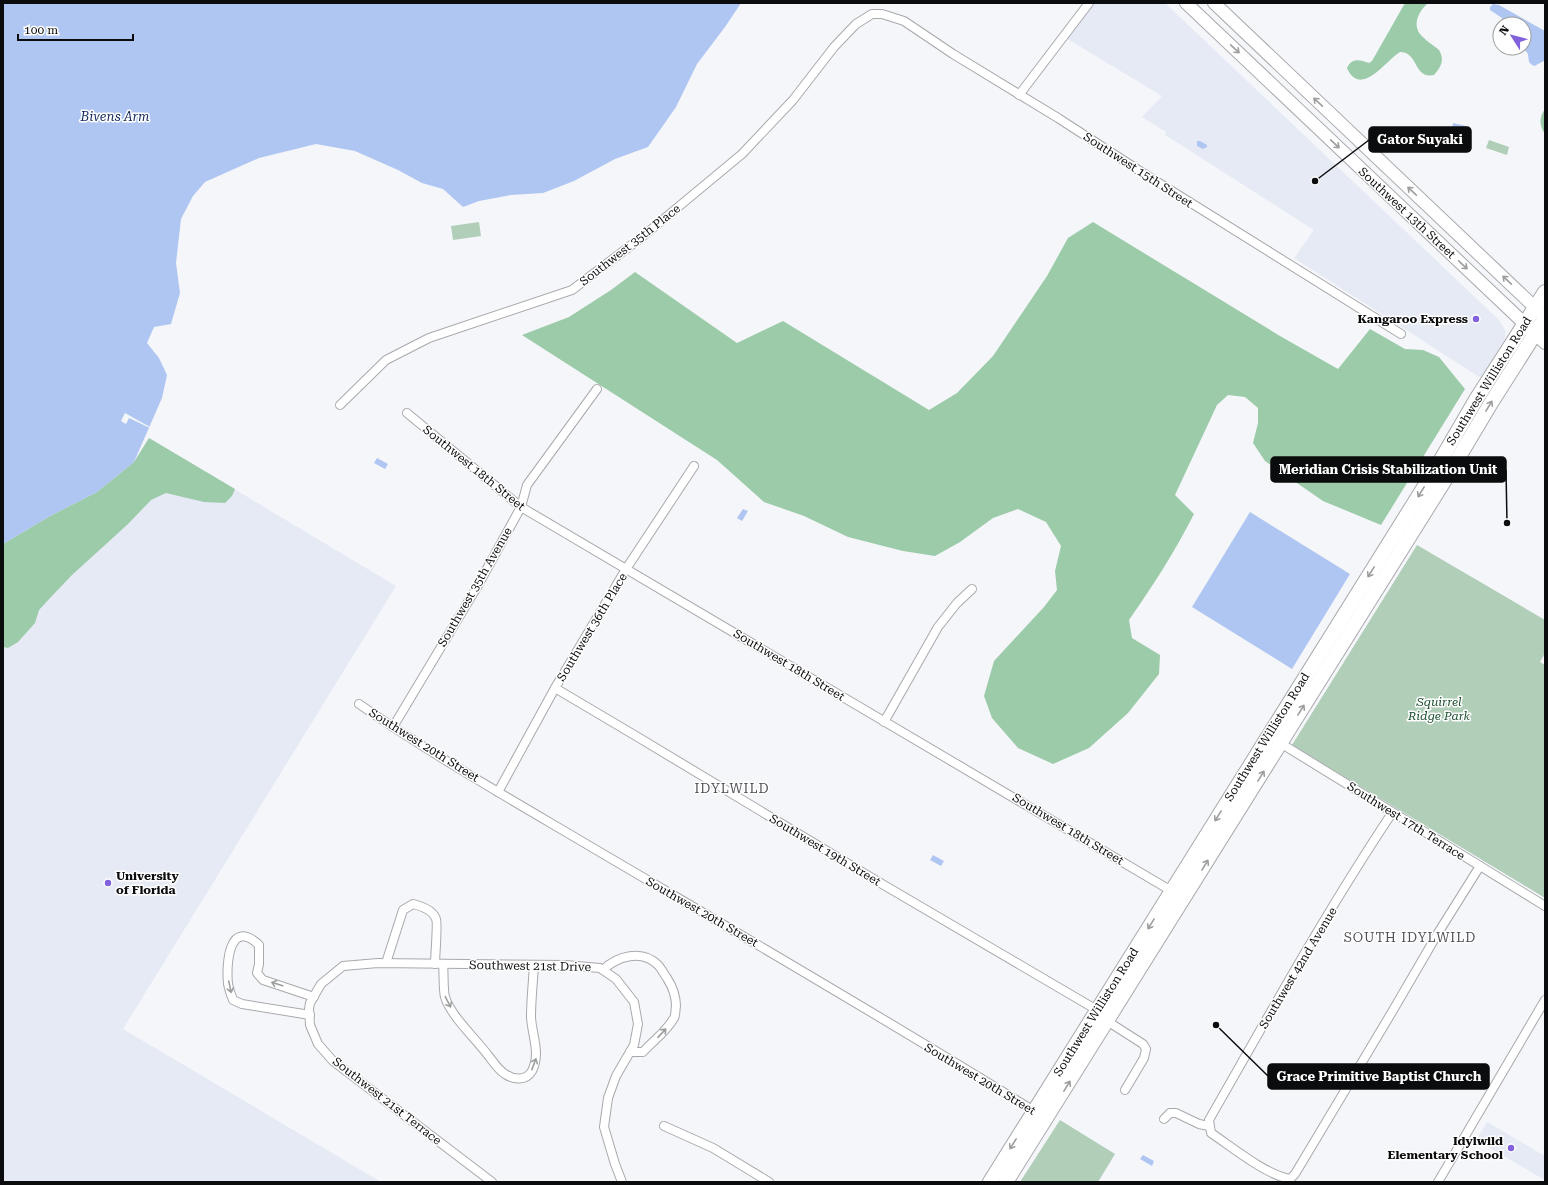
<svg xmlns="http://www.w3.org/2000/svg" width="1548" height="1185" font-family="'Roboto Serif',serif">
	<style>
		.built { fill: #e6eaf5 }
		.green { fill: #b0ceb8 }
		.forest { fill: #9ccba9 }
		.water { fill: #afc6f3 }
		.pier { fill: #f5f6fa }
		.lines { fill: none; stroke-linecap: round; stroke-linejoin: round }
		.street-casing { stroke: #a8a9ad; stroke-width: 10 }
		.primary-casing { stroke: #a8a9ad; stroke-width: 14 }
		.highway-casing { stroke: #a8a9ad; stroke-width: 16 }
		.street { stroke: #fff; stroke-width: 8 }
		.primary { stroke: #fff; stroke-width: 12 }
		.highway { stroke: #fff; stroke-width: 14 }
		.oneway { stroke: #9d9e9e }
		.poi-dot { fill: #8161dc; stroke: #fff; stroke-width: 1.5 }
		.labels { text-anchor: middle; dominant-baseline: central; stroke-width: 3; stroke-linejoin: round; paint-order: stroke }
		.street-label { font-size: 12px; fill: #0b0c0d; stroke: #fff }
		.poi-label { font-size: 12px; font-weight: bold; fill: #0b0c0d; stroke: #fff; text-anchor: end }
		.park-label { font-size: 12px; font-style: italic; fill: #184d2c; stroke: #fff }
		.water-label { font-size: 13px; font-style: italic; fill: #13295e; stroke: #fff }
		.neighbourhood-label { font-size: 13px; letter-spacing: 1px; fill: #505155; stroke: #fff }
		.leader { fill: none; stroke: #0b0c0d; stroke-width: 1.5 }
		.callout-dot { fill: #0b0c0d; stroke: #fff; stroke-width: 1.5 }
		.callout { fill: #0b0c0d; stroke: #0b0c0d; stroke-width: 1.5 }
		.callout-label { font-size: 13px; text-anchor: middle; font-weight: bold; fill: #fff }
	</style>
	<rect width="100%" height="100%" fill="#f5f6fa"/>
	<g class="built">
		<path d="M1092,3H1165L1499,320L1506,332L1505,338L1481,378L1294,258L1314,230L1165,135L1166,132L1142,117L1162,96L1064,37Z"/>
		<path d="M149,438L396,586L123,1029L381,1182H3V544L134,462Z"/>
		<path d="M1487,1122L1545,1156V1180L1476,1140Z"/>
	</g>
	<g class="green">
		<path d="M1489,140L1509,147L1507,155L1486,148Z"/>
		<path d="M479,222L481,236L453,240L451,226Z"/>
		<path d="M1417,545L1545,620V653L1540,662L1545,665V898L1292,745Z"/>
		<path d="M1060,1120L1115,1154L1098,1182H1020Z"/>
	</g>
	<g class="forest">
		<path d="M1405,3H1428C1420,10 1412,23 1420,34C1425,40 1433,45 1439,50C1445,60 1441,67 1434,75C1413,79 1419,52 1400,52C1387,59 1361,99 1347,68C1352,57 1360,60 1369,63L1372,61Z"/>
		<path d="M1545,109V134C1539,125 1539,117 1545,109Z"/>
		<path d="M1093,222L1280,336L1338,369L1370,329L1405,349L1423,350L1439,357L1465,389L1381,525L1323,501L1265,461L1253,443L1258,423V408L1245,397L1228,395L1217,405L1175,495L1194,514C1174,553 1154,584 1129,620L1132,638L1160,655L1159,674L1128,713L1089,748L1053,764L1018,748L992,718L984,696L994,661L1044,607L1057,590L1055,571L1061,546L1046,522L1018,509L993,518L960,542L935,556L903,551L848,537L804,516L764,502L717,460L522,335L569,317L611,290L635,272L737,343L783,321L929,410L957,393L993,356L1047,276L1068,238Z"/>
		<path d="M149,438L235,489L232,496L225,503L204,502L166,493L151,500L128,524L72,575L50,598L39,610L35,623L18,642L8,648L3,647V544L50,516L97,492L134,462Z"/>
	</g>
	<g class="water">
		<path d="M3,3H741L725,27L697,64L676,107L648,147L615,159L574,181L543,193L511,195L479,201L463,207L443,189L422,183L398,170L355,151L316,144L259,158L205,182L193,196L181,219L176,263L180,293L171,324L154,327L147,343L159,358L167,375L162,398L134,462L97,492L50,516L3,544Z"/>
		<path d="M1493,4L1499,5L1545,31V60C1542,63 1538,63 1535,66L1532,65L1529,62L1528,54L1523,48H1524V24H1505L1502,18L1490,10V7Z"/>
		<path d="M1453,123L1466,126L1465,132L1452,130Z"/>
		<path d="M1197,141H1200L1207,145V147L1203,149L1197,146Z"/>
		<path d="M377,458L388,464L385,469L374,463Z"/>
		<path d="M743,509L748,511L742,521L737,518Z"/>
		<path d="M1250,512L1350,574L1292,669L1192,607Z"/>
		<path d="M933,855L944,861L941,866L930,860Z"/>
		<path d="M1143,1155L1154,1161L1152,1166L1140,1159Z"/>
	</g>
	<path class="pier" d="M125,413L150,427V428L129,418L126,424L121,421Z"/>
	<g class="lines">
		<defs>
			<g id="street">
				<path d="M1019,95L1089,3"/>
				<path d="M340,405L386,360L429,338L572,290L642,237L742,154L793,100L834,47L856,24L872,14H882L904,21L953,54L1058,118L1143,173L1401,334"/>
				<path d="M407,413L521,507L1175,893"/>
				<path d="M555,688L636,736L877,881L1097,1010"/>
				<path d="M359,704C440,760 526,808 610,858C753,942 896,1025 1037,1113"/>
				<path d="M884,722L938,627L957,603L972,589"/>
				<path d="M393,727L477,587L521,507L527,485L597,389"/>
				<path d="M1277,741L1545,906"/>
				<path d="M498,792L555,688L626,569L694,466"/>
				<path d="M1392,813C1326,912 1268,1017 1209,1120L1211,1133C1232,1147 1266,1175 1290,1179L1295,1174L1392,1012L1438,933L1480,866"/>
				<path d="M386,963L403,910L413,904C421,906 433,910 436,919C438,923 435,956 435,964"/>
				<path d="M443,964C444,973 443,989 445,997C451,1016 475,1038 487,1054C493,1061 497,1069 505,1074C514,1080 526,1081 532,1071C541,1053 532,1036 531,1017C531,1000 533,982 534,965"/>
				<path d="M603,970C617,956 642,949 658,965C661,968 664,974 667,978C672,986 676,996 676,1006C675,1010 676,1015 674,1018C666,1032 653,1041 643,1052H630"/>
				<path d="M310,1015L242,1004L233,1000C231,995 229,989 228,984C226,964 229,917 259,945V964L257,973L263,980L314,997"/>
				<path d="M1107,1021L1143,1044L1146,1049L1144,1058L1125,1090"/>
				<path d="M1164,1119L1170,1113H1176L1199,1124L1209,1126"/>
				<path d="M664,1126L713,1148L769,1182"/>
				<path d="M492,1182L333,1061L318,1044L310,1025L309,1009L310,1003L321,984L343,966L378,963L566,965L600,968L616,979L634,1002L638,1024L634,1045L616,1076L608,1098L604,1127L615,1164L622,1182"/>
				<path d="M1438,1182L1545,1000"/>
			</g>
			<g id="primary">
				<path d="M1186,3L1545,343"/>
				<path d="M1214,3L1545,317"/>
			</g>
			<g id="highway">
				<path d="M990,1182L1438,465L1477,398L1545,292"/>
				<path d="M1006,1182L1451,470L1491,403L1545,318"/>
			</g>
		</defs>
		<use href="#street" class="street-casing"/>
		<use href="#primary" class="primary-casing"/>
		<use href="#highway" class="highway-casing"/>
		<use href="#street" class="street"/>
		<use href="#primary" class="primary"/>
		<use href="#highway" class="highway"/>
	</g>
	<defs><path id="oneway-shaft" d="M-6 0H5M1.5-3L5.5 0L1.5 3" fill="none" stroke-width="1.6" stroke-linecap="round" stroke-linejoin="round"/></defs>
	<g class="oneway">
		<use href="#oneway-shaft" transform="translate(1235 49) rotate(43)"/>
		<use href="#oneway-shaft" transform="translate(1318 102) rotate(-137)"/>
		<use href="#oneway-shaft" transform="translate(1335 144) rotate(43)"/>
		<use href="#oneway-shaft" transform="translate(1412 191) rotate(-137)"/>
		<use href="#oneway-shaft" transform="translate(1463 265) rotate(43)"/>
		<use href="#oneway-shaft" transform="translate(1507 280) rotate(-137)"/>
		<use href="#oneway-shaft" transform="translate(1489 406) rotate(-58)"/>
		<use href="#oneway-shaft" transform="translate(1421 492) rotate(122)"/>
		<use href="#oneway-shaft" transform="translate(1371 572) rotate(122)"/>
		<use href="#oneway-shaft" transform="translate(1301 710) rotate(-58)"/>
		<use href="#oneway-shaft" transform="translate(1261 776) rotate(-58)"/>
		<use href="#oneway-shaft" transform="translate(1218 816) rotate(122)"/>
		<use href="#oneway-shaft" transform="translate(1205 865) rotate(-58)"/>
		<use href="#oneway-shaft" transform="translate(1151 924) rotate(122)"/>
		<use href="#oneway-shaft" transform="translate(277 984) rotate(-163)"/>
		<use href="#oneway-shaft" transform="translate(230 987) rotate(78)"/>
		<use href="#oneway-shaft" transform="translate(448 1002) rotate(63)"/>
		<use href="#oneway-shaft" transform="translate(662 1033) rotate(-47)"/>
		<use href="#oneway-shaft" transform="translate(534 1064) rotate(-69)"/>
		<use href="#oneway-shaft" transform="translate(1067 1086) rotate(-58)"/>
		<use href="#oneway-shaft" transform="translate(1013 1144) rotate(122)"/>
	</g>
	<g class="poi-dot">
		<circle cx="1476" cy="319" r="4"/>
		<circle cx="108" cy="883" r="4"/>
		<circle cx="1511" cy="1148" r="4"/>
	</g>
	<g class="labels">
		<g class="street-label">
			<text transform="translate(1138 170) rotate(33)">Southwest 15th Street</text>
			<text transform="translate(1407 213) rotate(43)">Southwest 13th Street</text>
			<text transform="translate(630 245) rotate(-38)">Southwest 35th Place</text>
			<text transform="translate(1489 381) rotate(-58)">Southwest Williston Road</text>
			<text transform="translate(474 468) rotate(39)">Southwest 18th Street</text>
			<text transform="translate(475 587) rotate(-60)">Southwest 35th Avenue</text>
			<text transform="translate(592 627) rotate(-59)">Southwest 36th Place</text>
			<text transform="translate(789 665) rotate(31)">Southwest 18th Street</text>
			<text transform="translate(1267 737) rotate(-58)">Southwest Williston Road</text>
			<text transform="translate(424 745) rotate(32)">Southwest 20th Street</text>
			<text transform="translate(1406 821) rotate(32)">Southwest 17th Terrace</text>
			<text transform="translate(1068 829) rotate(31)">Southwest 18th Street</text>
			<text transform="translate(825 850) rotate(31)">Southwest 19th Street</text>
			<text transform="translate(702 912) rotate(30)">Southwest 20th Street</text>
			<text transform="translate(530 966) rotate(1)">Southwest 21st Drive</text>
			<text transform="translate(1298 968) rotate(-59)">Southwest 42nd Avenue</text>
			<text transform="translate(1096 1012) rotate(-58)">Southwest Williston Road</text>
			<text transform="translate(980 1079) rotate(31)">Southwest 20th Street</text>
			<text transform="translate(387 1101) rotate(38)">Southwest 21st Terrace</text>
		</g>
		<g class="poi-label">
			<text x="1468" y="319">Kangaroo Express</text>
			<text x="116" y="876" text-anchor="start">University<tspan x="116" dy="14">of Florida</tspan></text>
			<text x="1503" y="1141">Idylwild<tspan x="1503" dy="14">Elementary School</tspan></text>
		</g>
		<g class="park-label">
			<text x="1439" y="702">Squirrel<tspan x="1439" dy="14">Ridge Park</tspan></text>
		</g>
		<g class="water-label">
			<text x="115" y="116">Bivens Arm</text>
		</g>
		<g class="neighbourhood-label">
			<text x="732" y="788">IDYLWILD</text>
			<text x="1410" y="937">SOUTH IDYLWILD</text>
		</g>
	</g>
	<path class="leader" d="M1315 181L1369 140M1507 523L1506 470M1216 1025L1268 1076"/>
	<g class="callout-dot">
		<circle cx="1315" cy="181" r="4"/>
		<circle cx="1507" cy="523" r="4"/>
		<circle cx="1216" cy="1025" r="4"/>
	</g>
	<g class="callout">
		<rect x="1369" y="127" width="102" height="25" rx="4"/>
		<rect x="1271" y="457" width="235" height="25" rx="4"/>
		<rect x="1268" y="1064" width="221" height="25" rx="4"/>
	</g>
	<g class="callout-label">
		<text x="1420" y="144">Gator Suyaki</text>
		<text x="1388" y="474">Meridian Crisis Stabilization Unit</text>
		<text x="1379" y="1081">Grace Primitive Baptist Church</text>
	</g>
	<rect width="1548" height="1185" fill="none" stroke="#0b0c0d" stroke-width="8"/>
	<g transform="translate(1512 36) rotate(306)"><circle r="19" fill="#ffffff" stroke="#9d9e9e"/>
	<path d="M0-3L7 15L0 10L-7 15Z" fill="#8161dc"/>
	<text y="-6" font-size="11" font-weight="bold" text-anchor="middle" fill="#0b0c0d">N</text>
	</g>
	<path d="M18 34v6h115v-6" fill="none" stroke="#0b0c0d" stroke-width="2"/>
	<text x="24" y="34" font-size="12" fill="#0b0c0d" stroke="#ffffff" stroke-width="3" paint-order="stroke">100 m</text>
</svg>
